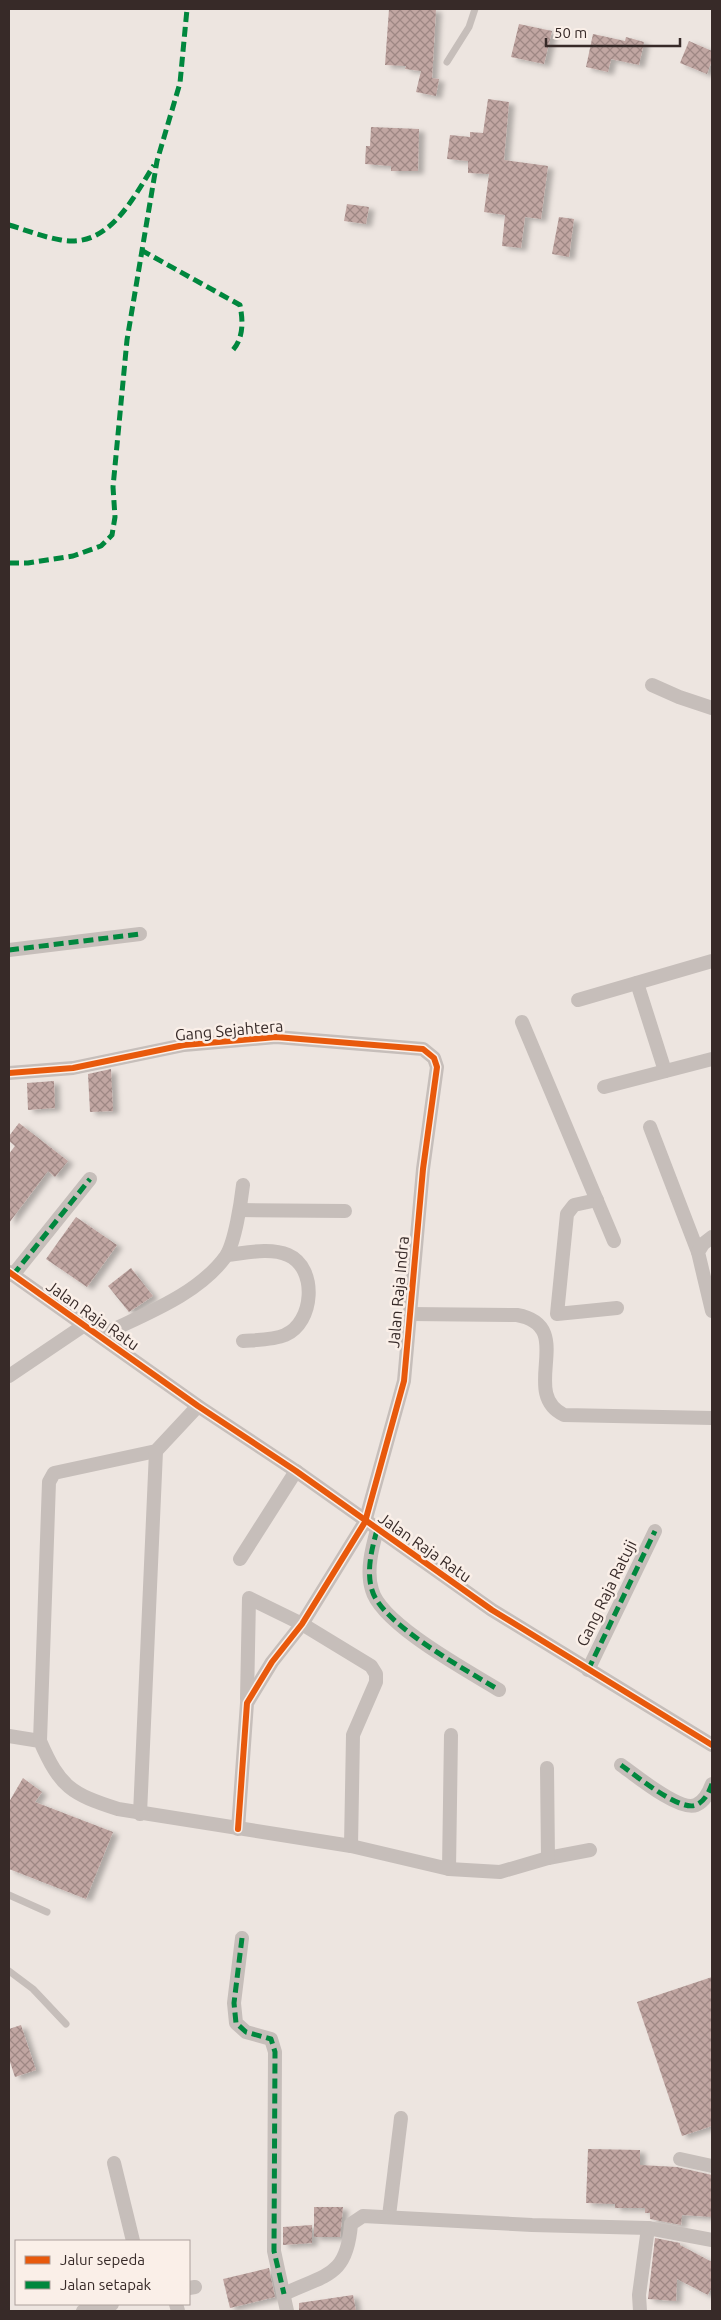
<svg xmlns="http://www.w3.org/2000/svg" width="721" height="2320" font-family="Ubuntu,sans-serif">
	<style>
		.building { fill: url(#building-cross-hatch); filter: url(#shadow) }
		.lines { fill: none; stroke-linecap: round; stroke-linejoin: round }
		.service { stroke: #c6beba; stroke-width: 7 }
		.minor { stroke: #c6beba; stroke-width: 14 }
		.quiet { stroke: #00873e; stroke-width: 5; stroke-dasharray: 10 5; stroke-linecap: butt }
		.cycleway-casing { stroke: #faefe8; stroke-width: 9 }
		.cycleway { stroke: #e8590c; stroke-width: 6 }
		.labels { text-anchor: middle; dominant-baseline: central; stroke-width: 5; stroke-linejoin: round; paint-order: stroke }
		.street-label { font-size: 16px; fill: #372a28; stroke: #faefe8 }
	</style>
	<defs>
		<pattern id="building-cross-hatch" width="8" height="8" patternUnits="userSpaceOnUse" patternTransform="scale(1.25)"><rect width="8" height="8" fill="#c1a6a2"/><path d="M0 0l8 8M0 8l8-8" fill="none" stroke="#9e8784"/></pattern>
		<filter id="shadow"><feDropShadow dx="5.5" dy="3" stdDeviation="2.5" flood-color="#0004"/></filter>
	</defs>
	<rect width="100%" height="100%" fill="#ede5e0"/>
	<g class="building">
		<path d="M389,9H436L432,78L439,79L436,96L416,92L421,71L405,69L406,66L385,65Z"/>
		<path d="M519,24L552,31L544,64L511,57Z"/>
		<path d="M593,34L625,41L626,37L644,42L639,65L611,59L608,72L586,67Z"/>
		<path d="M689,41L712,51V60L707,74L680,63Z"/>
		<path d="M488,99L509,102L504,160L548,166L541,219L525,217L521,248L502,246L505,215L484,212L489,174L468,173V161L447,159L450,135L470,137V132L483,133Z"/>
		<path d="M371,127L419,129L418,171H391V166L365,164L366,146H370Z"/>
		<path d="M347,204L369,207L366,224L344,221Z"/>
		<path d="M559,217L574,219L569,257L552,254Z"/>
		<path d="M111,1069L113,1111L90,1112L88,1074Z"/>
		<path d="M54,1081L55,1108L28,1110L27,1083Z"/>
		<path d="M19,1123L68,1161L55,1177L48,1171L9,1223V1154L15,1146L9,1141V1136Z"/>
		<path d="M76,1217L117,1245L87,1287L46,1259Z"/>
		<path d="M131,1268L153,1296L129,1312L108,1286Z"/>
		<path d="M23,1778L42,1792L35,1802L113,1832L86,1899L9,1869V1802Z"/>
		<path d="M712,1977V2126L682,2136L637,2002Z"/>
		<path d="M21,2025L36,2070L15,2077L9,2059V2029Z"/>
		<path d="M588,2149L640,2150V2165L677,2167L712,2175V2217L682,2215L681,2225L650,2219V2213H645V2208H615V2204L586,2203Z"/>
		<path d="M314,2207H343L340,2237H314Z"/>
		<path d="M312,2225V2243L283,2245V2227Z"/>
		<path d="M655,2238L680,2243V2245L712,2262V2287L708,2295L677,2279L676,2301L648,2299Z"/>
		<path d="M269,2268L275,2297L230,2308L223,2279Z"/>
		<path d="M353,2295L356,2311H299V2303Z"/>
	</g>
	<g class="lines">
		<g class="service">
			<path d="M447,62L469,27L475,9"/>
			<path d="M9,1895L47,1912"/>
			<path d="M9,1971L33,1989L66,2024"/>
		</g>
		<g class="minor">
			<path d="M652,685L679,697L712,708"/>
			<path d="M9,950L140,934"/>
			<path d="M637,983L665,1071"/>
			<path d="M578,1000L712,961"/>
			<path d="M522,1022L614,1241"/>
			<path d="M9,1073L73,1068L184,1045L276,1037L423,1049L434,1058L437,1067L423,1169L404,1381L365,1522L302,1624L272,1662L247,1703L238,1829"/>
			<path d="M604,1087L712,1059"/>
			<path d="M650,1127L698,1252"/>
			<path d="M597,1200L574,1205L567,1214L557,1314L617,1308"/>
			<path d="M240,1210L345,1211"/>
			<path d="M712,1237L703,1244L698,1252L712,1311"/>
			<path d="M227,1255C246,1253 270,1247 288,1255C318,1268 314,1323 285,1335C274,1340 256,1340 243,1341"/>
			<path d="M9,1272L198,1406L296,1471L492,1610L712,1745"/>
			<path d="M13,1275L90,1179"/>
			<path d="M410,1314L517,1315C578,1326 518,1393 564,1415L712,1418"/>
			<path d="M100,1336C142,1315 197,1296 226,1256C235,1242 241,1202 243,1185"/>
			<path d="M9,1376L83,1326"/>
			<path d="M377,1530C372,1548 366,1571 372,1590C381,1624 468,1671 499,1690"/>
			<path d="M240,1559L296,1471"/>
			<path d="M588,1670L655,1531"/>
			<path d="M247,1699L249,1598L302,1624L371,1666L376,1674V1682L353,1735L351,1846"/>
			<path d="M9,1736L40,1741C60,1787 71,1794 118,1809L351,1846L449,1869L500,1872L548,1858L590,1850"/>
			<path d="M40,1741L49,1482L54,1473L156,1451L198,1406"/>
			<path d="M621,1765C635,1775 680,1812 696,1805C705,1801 709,1792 712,1784"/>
			<path d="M547,1768L548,1858"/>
			<path d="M140,1814L156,1451"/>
			<path d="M449,1869L451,1735"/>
			<path d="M242,1938L234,2003L236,2023L246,2032L271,2039L275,2052L274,2251L287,2311"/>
			<path d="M680,2159L712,2166"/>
			<path d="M114,2163L133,2241"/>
			<path d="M389,2216L401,2118"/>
			<path d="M189,2288L195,2287"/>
			<path d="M284,2294C326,2274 347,2277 351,2224L363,2216L532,2225L648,2228L712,2240"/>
			<path d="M176,2304L178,2311"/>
			<path d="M83,2311L112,2304"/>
			<path d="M640,2311L639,2295L648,2228"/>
		</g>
		<g class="quiet">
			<path d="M9,225C26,230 43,237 61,240C109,249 133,198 154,165"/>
			<path d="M141,250L240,305C243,321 244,338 232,351"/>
			<path d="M9,563H28L73,556L101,546L112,535L115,517L113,487L127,340L157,161L180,83L187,9"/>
			<path d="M9,950L140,934"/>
			<path d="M13,1275L90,1179"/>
			<path d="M377,1530C372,1548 366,1571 372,1590C381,1624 468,1671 499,1690"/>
			<path d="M588,1670L655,1531"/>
			<path d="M621,1765C635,1775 680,1812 696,1805C705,1801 709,1792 712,1784"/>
			<path d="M242,1938L234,2003L236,2023L246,2032L271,2039L275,2052L274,2251L284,2294"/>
		</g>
		<defs>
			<g id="cycleway">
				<path d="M9,1073L73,1068L184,1045L276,1037L423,1049L434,1058L437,1067L423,1169L404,1381L365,1522L302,1624L272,1662L247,1703L238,1829"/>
				<path d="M9,1272L198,1406L296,1471L492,1610L712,1745"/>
			</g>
		</defs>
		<use href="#cycleway" class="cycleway-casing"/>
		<use href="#cycleway" class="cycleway"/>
	</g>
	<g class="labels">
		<g class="street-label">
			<text transform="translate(229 1030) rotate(-5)">Gang Sejahtera</text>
			<text transform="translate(398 1292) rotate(-85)">Jalan Raja Indra</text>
			<text transform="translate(93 1315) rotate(35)">Jalan Raja Ratu</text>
			<text transform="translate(425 1547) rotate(35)">Jalan Raja Ratu</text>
			<text transform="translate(606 1593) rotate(-64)">Gang Raja Ratuji</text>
		</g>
	</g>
	<rect width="721" height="2320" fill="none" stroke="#372a28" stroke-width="20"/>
	<rect x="15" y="2240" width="175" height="65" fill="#faefe8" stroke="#aca09b"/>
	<rect x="25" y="2256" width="25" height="8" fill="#e8590c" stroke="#aca09b"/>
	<text x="60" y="2265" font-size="15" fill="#372a28">Jalur sepeda</text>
	<rect x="25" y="2281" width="25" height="8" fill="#00873e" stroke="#aca09b"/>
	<text x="60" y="2290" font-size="15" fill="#372a28">Jalan setapak</text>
	<path d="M546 38v8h134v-8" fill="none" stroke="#372a28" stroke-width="2.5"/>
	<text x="554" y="38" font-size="15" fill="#372a28" stroke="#faefe8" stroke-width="4" paint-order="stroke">50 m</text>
</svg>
